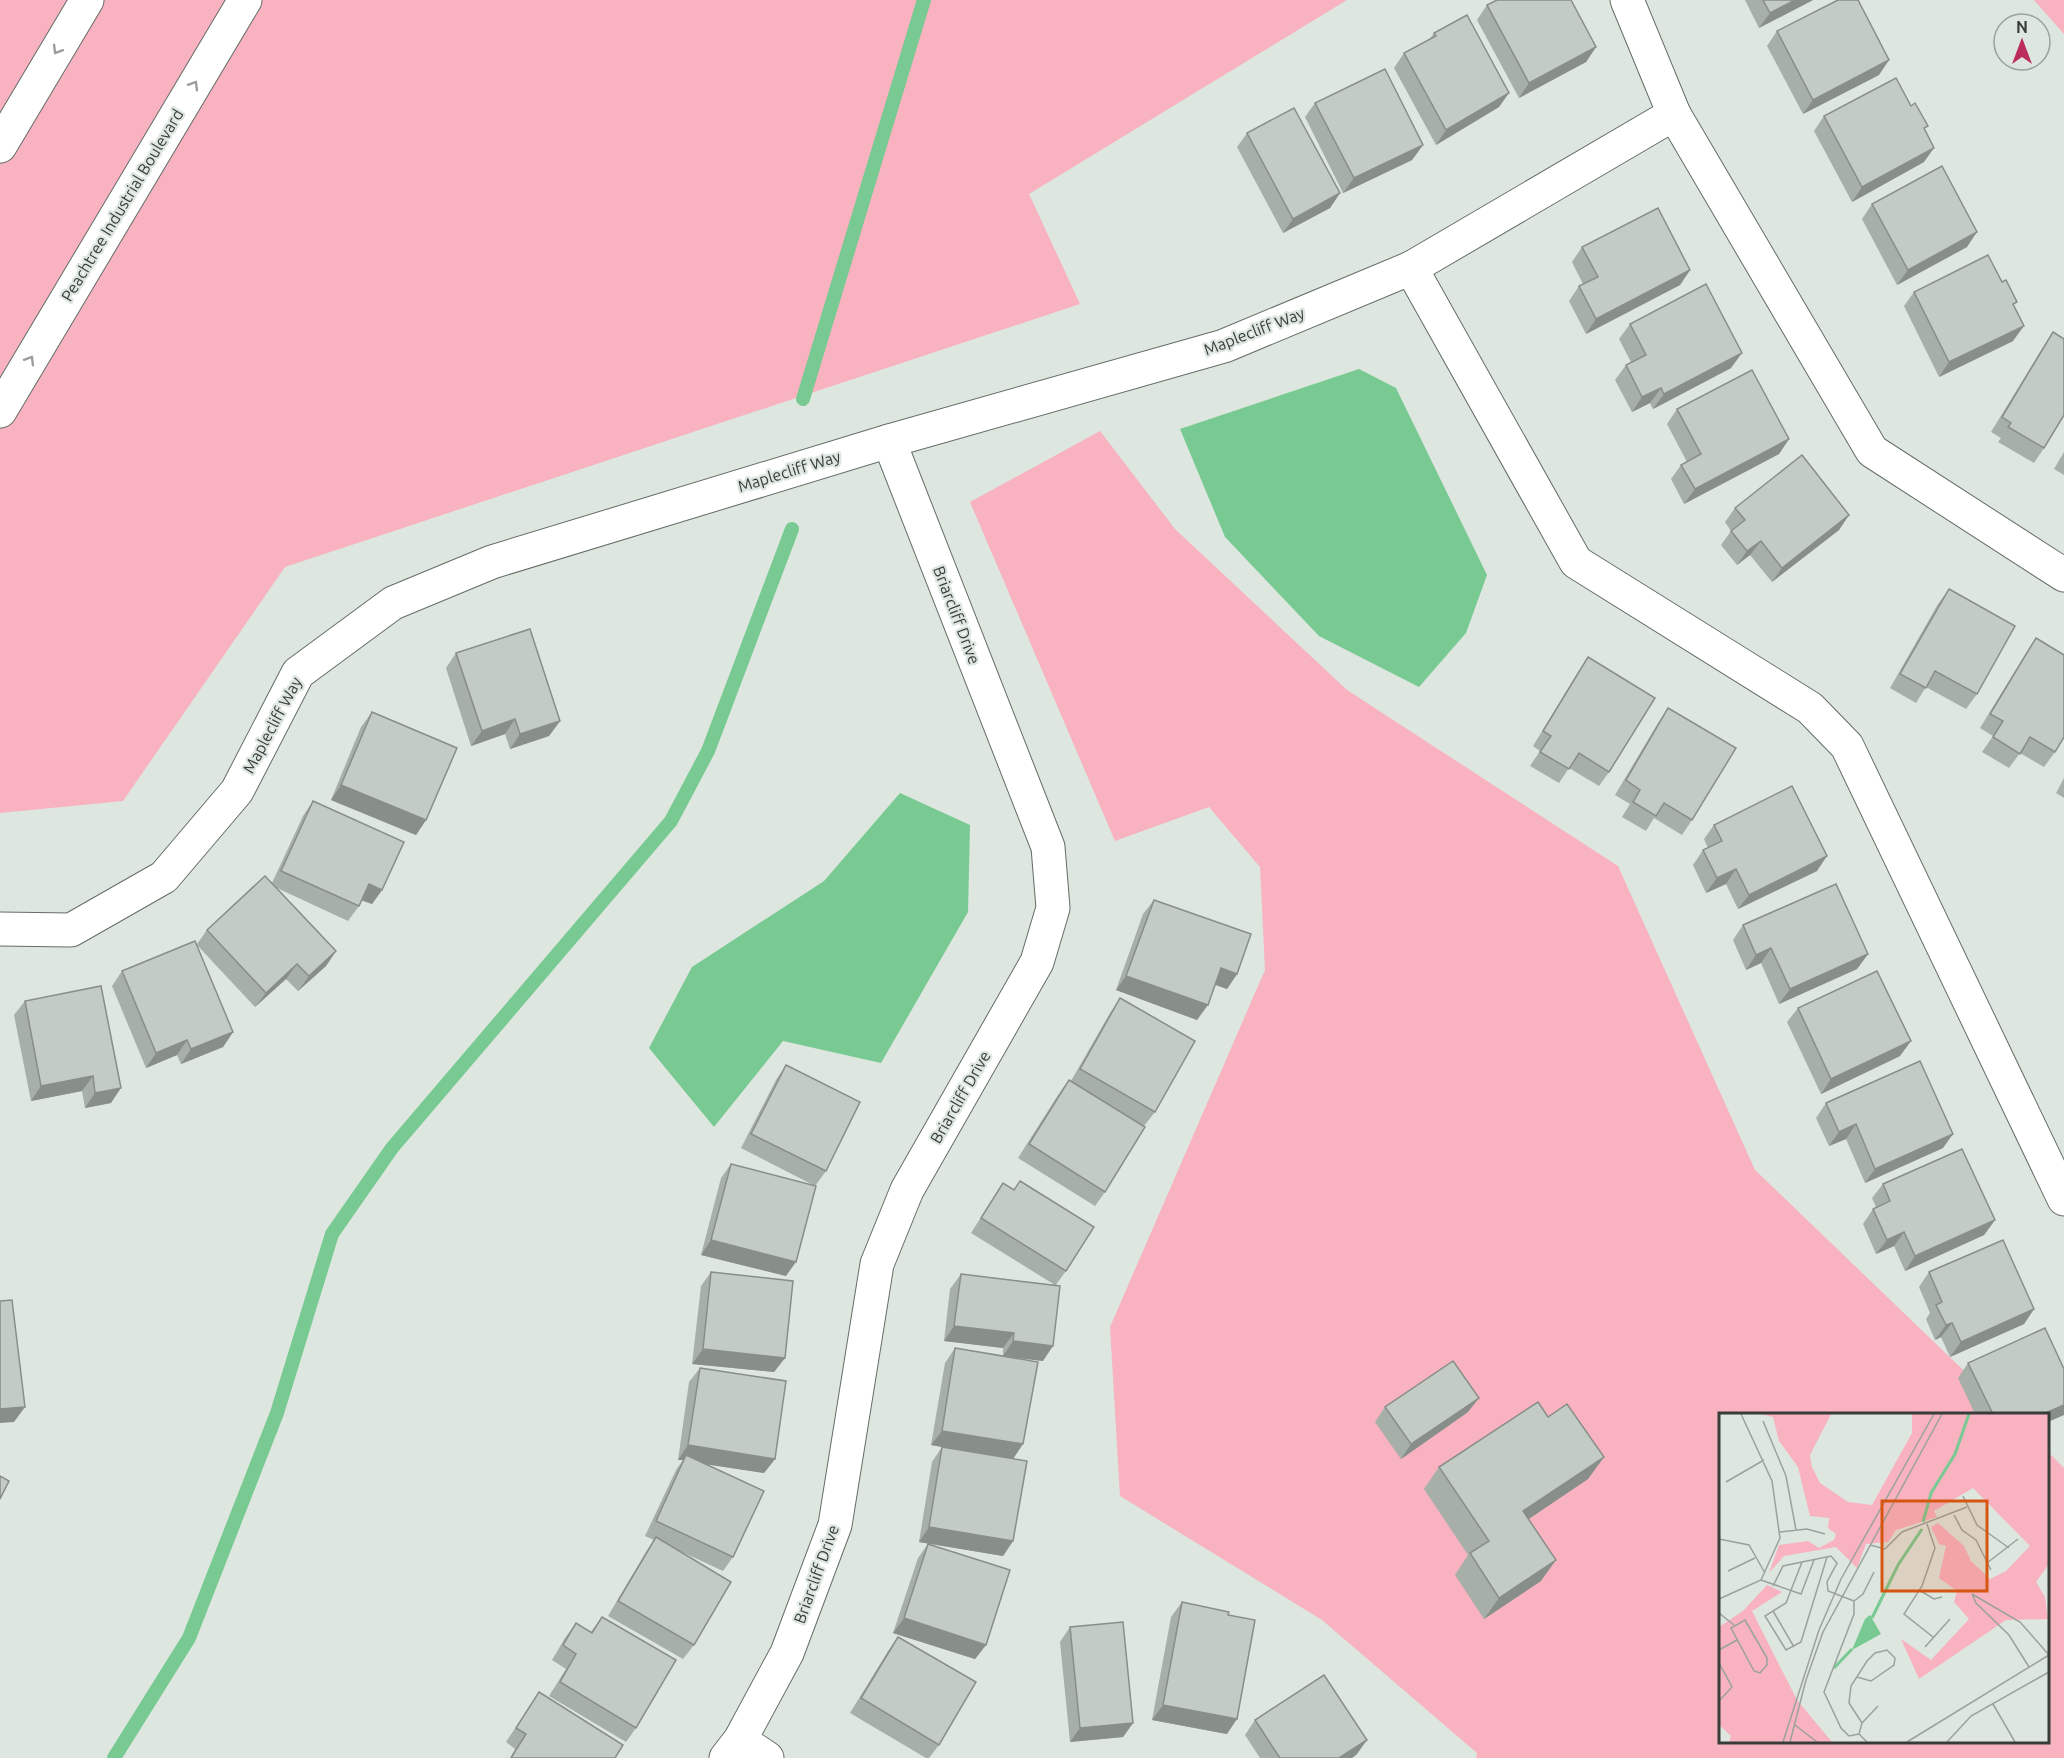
<svg xmlns="http://www.w3.org/2000/svg" width="2064" height="1758" font-family="Ubuntu,sans-serif">
	<style>
		.green { fill: #f8b2c0 }
		.water { fill: #79ca92 }
		.lines { fill: none; stroke-linecap: round; stroke-linejoin: round }
		.stream { stroke: #79ca92; stroke-width: 14 }
		.minor-casing { stroke: #656d67; stroke-width: 35 }
		.major-casing { stroke: #656d67; stroke-width: 35 }
		.minor { stroke: #fff; stroke-width: 33 }
		.major { stroke: #fff; stroke-width: 33 }
		.wall { fill: #a7afa9 }
		.shaded-wall { fill: #888e89 }
		.building { fill: #c2cbc4; stroke: #888e89; stroke-width: 1.5 }
		.oneway { stroke: #9c9e9c }
		.labels { text-anchor: middle; dominant-baseline: central; stroke-width: 4.5; stroke-linejoin: round; paint-order: stroke }
		.street-label { font-size: 16px; fill: #393d3a; stroke: #dde6df }
		.inset-river { fill: none; stroke: #79ca92; stroke-width: 3 }
		.inset-road { fill: none; stroke: #9ba29d; stroke-width: 1.5 }
		.view { fill: #d65611; fill-opacity: 0.15; stroke: #d65611; stroke-width: 3 }
		.inset-edge { fill: none; stroke: #393d3a; stroke-width: 3 }
	</style>
	<rect width="100%" height="100%" fill="#dde6df"/>
	<g class="green">
		<path d="M0,0H1347L1029,194L1080,304L285,567L123,801L0,813Z"/>
		<path d="M2034,0H2064V34Z"/>
		<path d="M1100,431L1175,529L1347,690L1618,866L1755,1170L2009,1414H1720V1742H2048V1452L2064,1468V1758H1476L1477,1753L1322,1620L1120,1496L1110,1327L1265,970L1260,867L1209,807L1115,841L970,502Z"/>
	</g>
	<g class="water">
		<path d="M1359,369L1396,388L1487,575L1466,633L1419,687L1319,636L1225,537L1180,429Z"/>
		<path d="M900,793L970,825L968,912L881,1063L783,1041L714,1127L649,1048L692,967L824,881Z"/>
	</g>
	<g class="lines">
		<g class="stream">
			<path d="M803,399L924,0"/>
			<path d="M114,1758L189,1638L277,1413L332,1234L392,1148L671,821L708,751L792,529"/>
		</g>
		<defs>
			<g id="minor">
				<path d="M1627,0L1674,114L1872,451L2064,575"/>
				<path d="M1411,268L1576,562L1810,708L1847,746L2064,1199"/>
				<path d="M0,929L71,930L164,877L237,791L298,673L393,603L492,562L889,441L1224,346L1411,268L1674,114"/>
				<path d="M740,1740L767,1758"/>
				<path d="M726,1758L740,1740L787,1653L835,1525L877,1264L907,1190L1037,962L1053,908L1048,847L889,441"/>
			</g>
			<g id="major">
				<path d="M0,146L87,0"/>
				<path d="M0,411L245,0"/>
			</g>
		</defs>
		<use href="#minor" class="minor-casing"/>
		<use href="#major" class="major-casing"/>
		<use href="#minor" class="minor"/>
		<use href="#major" class="major"/>
	</g>
	<g class="wall">
		<path d="M1745,0H1813L1759,28Z"/>
		<path d="M1487,5L1596,47L1586,62L1519,98L1477,20Z"/>
		<path d="M1777,31L1879,75L1803,114L1767,46Z"/>
		<path d="M1434,33L1499,107L1436,145L1394,68L1404,53L1429,40Z"/>
		<path d="M1315,103L1423,145L1412,160L1343,193L1305,117Z"/>
		<path d="M1911,106L1925,131L1924,162L1852,202L1814,131L1824,116Z"/>
		<path d="M1247,133L1340,193L1330,208L1283,233L1237,147Z"/>
		<path d="M1872,204L1967,247L1897,285L1862,219Z"/>
		<path d="M1582,247L1690,270L1680,285L1586,334L1569,301L1579,286L1583,284L1572,262Z"/>
		<path d="M1914,292L2014,306L2013,341L1939,377L1904,306Z"/>
		<path d="M1630,324L1731,368L1653,409L1650,403L1632,412L1615,380L1626,365L1631,362L1619,339Z"/>
		<path d="M2053,332L2044,448L2034,463L1998,442L2001,438L1991,432L2043,347Z"/>
		<path d="M1677,409L1789,439L1779,454L1684,504L1671,479L1681,465L1687,462L1667,424Z"/>
		<path d="M2064,452V475L2054,469Z"/>
		<path d="M1735,508L1849,515L1839,530L1772,582L1750,555L1737,565L1721,545L1731,531L1725,522Z"/>
		<path d="M1949,589L1977,694L1966,709L1926,687L1916,703L1890,688L1938,604Z"/>
		<path d="M2036,638L2055,752L2044,767L2020,753L2009,768L1982,752L1993,736L1980,728L2026,653Z"/>
		<path d="M456,653L560,721L549,736L510,749L505,734L471,746L446,668Z"/>
		<path d="M1588,657L1609,772L1599,786L1569,768L1559,783L1530,766L1540,751L1533,746L1578,672Z"/>
		<path d="M1668,708L1692,820L1682,835L1654,818L1646,831L1622,817L1630,804L1615,795L1658,723Z"/>
		<path d="M372,712L426,820L416,835L331,800L361,727Z"/>
		<path d="M2064,778V798L2056,793Z"/>
		<path d="M313,801L382,890L372,904L361,900L359,906L348,921L277,888L336,951L326,966L298,991L286,979L255,1007L197,945L233,1032L223,1047L181,1064L177,1055L146,1068L112,986L122,971L197,944L207,930L272,883L303,816Z"/>
		<path d="M1714,825L1817,871L1738,909L1726,884L1706,893L1693,865L1703,850L1708,848L1704,839Z"/>
		<path d="M1154,900L1237,974L1227,989L1215,985L1197,1020L1116,990L1143,914Z"/>
		<path d="M1743,925L1868,954L1857,969L1779,1004L1761,963L1746,970L1733,940Z"/>
		<path d="M101,986L111,1103L85,1108L82,1091L31,1101L14,1015L25,1001Z"/>
		<path d="M1120,998L1155,1112L1144,1126L1131,1119L1105,1192L1095,1206L1018,1158L1058,1095L1069,1080L1071,1081L1110,1013Z"/>
		<path d="M1798,1008L1900,1056L1821,1094L1787,1022Z"/>
		<path d="M786,1065L826,1171L815,1186L741,1148L776,1080Z"/>
		<path d="M1826,1103L1943,1148L1865,1183L1846,1139L1829,1146L1816,1118Z"/>
		<path d="M731,1164L786,1276L701,1255L721,1178Z"/>
		<path d="M1020,1181L1066,1271L1055,1286L1043,1361L1003,1356V1348L944,1341L950,1289L961,1274L1055,1285L971,1233L1003,1183L1014,1190Z"/>
		<path d="M1883,1184L1995,1220L1984,1235L1905,1271L1894,1246L1876,1254L1863,1224L1873,1209L1876,1207L1872,1198Z"/>
		<path d="M711,1272L785,1358L774,1372L692,1364L701,1286Z"/>
		<path d="M1929,1272L2034,1309L2024,1324L1950,1357L1941,1337L1935,1340L1926,1319L1930,1313L1919,1287Z"/>
		<path d="M955,1348L1013,1458V1541L1003,1556L919,1542L932,1462L942,1447L931,1445L945,1363Z"/>
		<path d="M1968,1363L2048,1414H1975L1958,1378Z"/>
		<path d="M700,1368L775,1459L764,1473L706,1464L733,1557L723,1571L682,1552L694,1645L683,1659L608,1616L646,1552L654,1540L645,1536L676,1470L683,1460H678L689,1382Z"/>
		<path d="M1385,1407L1468,1412L1401,1459L1375,1422Z"/>
		<path d="M1548,1417L1604,1457L1588,1479L1528,1519L1541,1581L1484,1619L1455,1575L1468,1555L1424,1489L1439,1467Z"/>
		<path d="M928,1544L986,1645L975,1659L893,1633L918,1558Z"/>
		<path d="M1182,1602L1228,1615L1227,1734L1152,1720L1171,1617Z"/>
		<path d="M602,1617L636,1728L626,1742L549,1696L566,1669L552,1660L565,1638L576,1623L591,1632Z"/>
		<path d="M1070,1627L1133,1723L1123,1737L1070,1742L1060,1642Z"/>
		<path d="M898,1637L939,1745L929,1758H926L850,1713L888,1651Z"/>
		<path d="M539,1692L615,1758H510L515,1749L506,1742Z"/>
		<path d="M1255,1720L1357,1754L1352,1758H1260L1245,1735Z"/>
	</g>
	<g class="shaded-wall">
		<path d="M1795,0H1813L1759,28L1770,13Z"/>
		<path d="M1596,47L1586,62L1519,98L1529,83Z"/>
		<path d="M1889,60L1879,75L1803,114L1813,100Z"/>
		<path d="M1509,93L1499,107L1436,145L1446,130Z"/>
		<path d="M1423,145L1412,160L1343,193L1354,178Z"/>
		<path d="M1934,148L1924,162L1852,202L1862,187Z"/>
		<path d="M1340,193L1330,208L1283,233L1293,219Z"/>
		<path d="M1977,232L1967,247L1897,285L1908,270Z"/>
		<path d="M1690,270L1680,285L1586,334L1596,319Z"/>
		<path d="M2024,326L2013,341L1939,377L1949,362Z"/>
		<path d="M1742,353L1731,368L1653,409L1664,394Z"/>
		<path d="M1661,388L1650,403L1632,412L1642,397Z"/>
		<path d="M1789,439L1779,454L1684,504L1695,489Z"/>
		<path d="M1849,515L1839,530L1772,582L1782,568Z"/>
		<path d="M1761,541L1750,555L1737,565L1747,551Z"/>
		<path d="M515,719L505,734L471,746L482,731Z"/>
		<path d="M560,721L549,736L510,749L520,734Z"/>
		<path d="M341,785L426,820L416,835L331,800Z"/>
		<path d="M1827,856L1817,871L1738,909L1749,895Z"/>
		<path d="M1736,869L1726,884L1706,893L1717,878Z"/>
		<path d="M369,884L382,890L372,904L358,899Z"/>
		<path d="M1771,948L1761,963L1746,970L1756,955Z"/>
		<path d="M336,951L326,966L298,991L309,976Z"/>
		<path d="M1868,954L1857,969L1779,1004L1790,989Z"/>
		<path d="M297,964L286,979L255,1007L266,993Z"/>
		<path d="M1221,968L1237,974L1227,989L1211,983Z"/>
		<path d="M1126,976L1208,1005L1197,1020L1116,990Z"/>
		<path d="M233,1032L223,1047L181,1064L191,1049Z"/>
		<path d="M187,1040L177,1055L146,1068L156,1053Z"/>
		<path d="M1911,1041L1900,1056L1821,1094L1831,1079Z"/>
		<path d="M93,1076L82,1091L31,1101L41,1086Z"/>
		<path d="M121,1088L111,1103L85,1108L95,1093Z"/>
		<path d="M1856,1124L1846,1139L1829,1146L1839,1132Z"/>
		<path d="M1953,1134L1943,1148L1865,1183L1875,1169Z"/>
		<path d="M1995,1220L1984,1235L1905,1271L1915,1256Z"/>
		<path d="M1904,1232L1894,1246L1876,1254L1887,1240Z"/>
		<path d="M711,1240L796,1262L786,1276L701,1255Z"/>
		<path d="M2034,1309L2024,1324L1950,1357L1961,1342Z"/>
		<path d="M1952,1323L1941,1337L1935,1340L1946,1325Z"/>
		<path d="M954,1326L1014,1333L1003,1348L944,1341Z"/>
		<path d="M1013,1341L1053,1346L1043,1361L1003,1356Z"/>
		<path d="M703,1349L785,1358L774,1372L692,1364Z"/>
		<path d="M1479,1398L1468,1412L1401,1459L1411,1444Z"/>
		<path d="M2064,1405V1415L2048,1422V1414H2043Z"/>
		<path d="M25,1407L14,1422L0,1423V1409Z"/>
		<path d="M942,1431L1023,1444L1013,1459L931,1445Z"/>
		<path d="M688,1445L775,1459L764,1473L684,1461L686,1455L683,1460H678Z"/>
		<path d="M1604,1457L1588,1479L1508,1533L1523,1511Z"/>
		<path d="M929,1527L1013,1541L1003,1556L919,1542Z"/>
		<path d="M1556,1560L1541,1581L1484,1619L1499,1598Z"/>
		<path d="M904,1618L986,1645L975,1659L893,1633Z"/>
		<path d="M1163,1705L1237,1719L1227,1734L1152,1720Z"/>
		<path d="M1133,1723L1123,1737L1070,1742L1080,1728Z"/>
		<path d="M1367,1740L1357,1754L1352,1758H1339Z"/>
	</g>
	<g class="building">
		<path d="M1497,0H1571L1596,47L1529,83L1487,5Z"/>
		<path d="M1763,0H1795L1770,13Z"/>
		<path d="M1838,0H1858L1889,60L1813,100L1777,31Z"/>
		<path d="M1467,15L1509,93L1446,130L1404,53L1436,36L1434,33Z"/>
		<path d="M1385,69L1423,145L1354,178L1315,103Z"/>
		<path d="M1896,78L1911,106L1915,103L1928,126L1924,128L1934,148L1862,187L1824,116Z"/>
		<path d="M1294,108L1340,193L1293,219L1247,133Z"/>
		<path d="M1942,166L1977,232L1908,270L1872,204Z"/>
		<path d="M1658,208L1690,270L1596,319L1579,286L1598,277L1582,247Z"/>
		<path d="M1988,255L2002,282L2006,280L2017,302L2013,304L2024,326L1949,362L1914,292Z"/>
		<path d="M1706,284L1742,353L1664,394L1661,388L1642,397L1626,365L1646,355L1630,324Z"/>
		<path d="M2053,332L2064,339V415L2044,448L2008,427L2011,423L2002,417Z"/>
		<path d="M1752,370L1789,439L1695,489L1681,465L1701,454L1677,409Z"/>
		<path d="M1802,455L1849,515L1782,568L1761,541L1747,551L1731,531L1745,520L1735,508Z"/>
		<path d="M1949,589L2015,626L1977,694L1935,671L1926,688L1900,674Z"/>
		<path d="M530,629L560,721L520,734L515,719L482,731L456,653Z"/>
		<path d="M2036,638L2064,655V737L2055,752L2030,737L2020,754L1993,737L2003,721L1990,714Z"/>
		<path d="M1588,657L1655,698L1609,772L1579,753L1569,769L1540,752L1551,736L1543,731Z"/>
		<path d="M1668,708L1736,748L1692,820L1664,803L1656,816L1633,802L1640,790L1626,780Z"/>
		<path d="M372,712L457,748L426,820L341,785Z"/>
		<path d="M1792,786L1827,856L1749,895L1736,869L1717,878L1703,850L1722,841L1714,825Z"/>
		<path d="M313,801L404,842L382,890L369,884L359,906L281,871Z"/>
		<path d="M265,876L336,951L309,976L297,964L266,993L207,930Z"/>
		<path d="M1836,884L1868,954L1790,989L1771,948L1756,955L1743,925Z"/>
		<path d="M1154,900L1251,934L1237,974L1221,968L1208,1005L1126,976Z"/>
		<path d="M195,941L233,1032L191,1049L187,1040L156,1053L122,971Z"/>
		<path d="M1877,971L1911,1041L1831,1079L1798,1008Z"/>
		<path d="M101,986L121,1088L95,1093L93,1076L41,1086L25,1001Z"/>
		<path d="M1120,998L1195,1041L1155,1112L1080,1069Z"/>
		<path d="M1920,1061L1953,1134L1875,1169L1856,1124L1839,1132L1826,1103Z"/>
		<path d="M786,1065L860,1102L826,1171L751,1134Z"/>
		<path d="M1069,1080L1145,1127L1105,1192L1029,1144Z"/>
		<path d="M1962,1149L1995,1220L1915,1256L1904,1232L1887,1240L1873,1209L1890,1201L1883,1184Z"/>
		<path d="M731,1164L816,1186L796,1262L711,1240Z"/>
		<path d="M1020,1181L1094,1227L1066,1271L981,1218L1003,1183L1014,1190Z"/>
		<path d="M2003,1240L2034,1309L1961,1342L1952,1323L1946,1325L1936,1305L1942,1302L1929,1272Z"/>
		<path d="M711,1272L793,1281L785,1358L703,1349Z"/>
		<path d="M961,1274L1060,1286L1053,1346L1013,1341L1014,1333L954,1326Z"/>
		<path d="M12,1300L25,1407L0,1409V1301Z"/>
		<path d="M2045,1328L2064,1369V1405L2043,1414H1993L1968,1363Z"/>
		<path d="M955,1348L1038,1362L1023,1444L942,1431Z"/>
		<path d="M1453,1361L1479,1398L1411,1444L1385,1407Z"/>
		<path d="M700,1368L786,1381L775,1459L688,1445Z"/>
		<path d="M1538,1402L1548,1417L1567,1404L1604,1457L1523,1511L1556,1560L1499,1598L1470,1553L1489,1541L1439,1467Z"/>
		<path d="M942,1447L1027,1461L1013,1541L929,1527Z"/>
		<path d="M686,1455L764,1491L733,1557L656,1521Z"/>
		<path d="M0,1476L9,1481L0,1499Z"/>
		<path d="M656,1537L731,1582L694,1645L618,1601Z"/>
		<path d="M928,1544L1010,1570L986,1645L904,1618Z"/>
		<path d="M1182,1602L1229,1612L1228,1615L1255,1620L1237,1719L1163,1705Z"/>
		<path d="M602,1617L676,1660L636,1728L560,1682L576,1654L563,1645L576,1623L592,1633Z"/>
		<path d="M1123,1622L1133,1723L1080,1728L1070,1627Z"/>
		<path d="M898,1637L976,1682L939,1745L861,1698Z"/>
		<path d="M1324,1675L1367,1740L1339,1758H1280L1255,1720Z"/>
		<path d="M539,1692L623,1745L615,1758H511L526,1734L516,1728Z"/>
	</g>
	<defs><path id="oneway-chevron" d="M-2-3.5L2.5 0L-2 3.5" fill="none" stroke-width="1.6" stroke-linecap="round" stroke-linejoin="round" transform="scale(1.5)"/></defs>
	<g class="oneway">
		<use href="#oneway-chevron" transform="translate(57 50) rotate(121)"/>
		<use href="#oneway-chevron" transform="translate(194 85) rotate(-59)"/>
		<use href="#oneway-chevron" transform="translate(30 360) rotate(-59)"/>
	</g>
	<g class="labels">
		<g class="street-label">
			<text transform="translate(122 205) rotate(-59)">Peachtree Industrial Boulevard</text>
			<text transform="translate(1254 331) rotate(-21)">Maplecliff Way</text>
			<text transform="translate(789 471) rotate(-17)">Maplecliff Way</text>
			<text transform="translate(957 615) rotate(69)">Briarcliff Drive</text>
			<text transform="translate(272 725) rotate(-62)">Maplecliff Way</text>
			<text transform="translate(960 1097) rotate(-60)">Briarcliff Drive</text>
			<text transform="translate(816 1574) rotate(-70)">Briarcliff Drive</text>
		</g>
	</g>
	<g transform="translate(1719 1413)">
		<rect width="330" height="330" fill="#dde6df"/>
		<path d="M42,1H112L91,42L93,54L101,70L129,89L153,92L193,20V1H330V151L317,169L326,184L329,206L287,207L200,266L182,226L212,247L250,206L235,189L238,178L220,165L227,133L220,131L212,114L219,110L245,133L252,148L271,166L287,158L311,133L254,75L215,98L218,104L177,117L169,129L147,131L138,155L117,134L65,143L50,160L60,132L89,128L100,135L115,127L117,121L109,115L110,105L91,103L79,54L60,28L54,4ZM48,172L63,179L33,198L78,287L113,329H10L12,323L0,312V214L24,198Z" fill="#f8b2c0"/>
		<path d="M151,202L162,221L133,237L146,206Z" fill="#79ca92"/>
		<path class="inset-river" d="M204,109L212,80L236,41L250,1M153,205L179,152L203,116M115,255L133,236"/>
		<path class="inset-road" d="M44,8L67,63L77,117M7,69L45,47M244,83L258,112L290,135M235,102L243,117L257,127L272,157M208,111L216,135L203,173L185,201L214,224M61,119L88,116L106,121M0,126L30,132L46,160M151,132L166,136L183,119L248,94M83,149L67,190L46,203L67,237L82,229L108,144M268,150L299,126M9,158L36,145M42,167L82,181L95,147M54,173L64,153L112,143L118,150L108,169L109,178L135,188M200,177L215,186L223,184M253,181L301,209L330,242M253,181L257,190L290,222L310,254M0,186L42,167L61,125L53,68L22,1M135,188V201L105,279L122,315L130,323L140,321M135,188L144,181L155,159M54,198L75,234M0,200L15,212M26,207L48,245V252L41,260L35,258L12,215ZM206,234L231,206M0,237L18,227M0,250L13,274L0,288M138,264L152,268L175,252L176,245L168,237L156,240L148,248L132,273L130,290L143,310M274,291L296,329M143,310L159,293M143,310L140,321L148,329M76,312L98,329M64,329L100,217L122,166L215,1M71,329L87,267L104,219L223,1M188,329L330,242M228,329L252,303L330,259"/>
		<path class="view" d="M163,88H268V178H163Z"/>
		<rect width="330" height="330" class="inset-edge"/>
	</g>
	<g transform="translate(2022 42)"><circle r="28" fill="#dde6df" stroke="#9ba29d" stroke-width="1.5"/>
	<path d="M0-4.5L10 22L0 15L-10 22Z" fill="#bb2d5d"/>
	<text y="-9" font-size="16" font-weight="bold" text-anchor="middle" fill="#393d3a">N</text>
	</g>
</svg>
